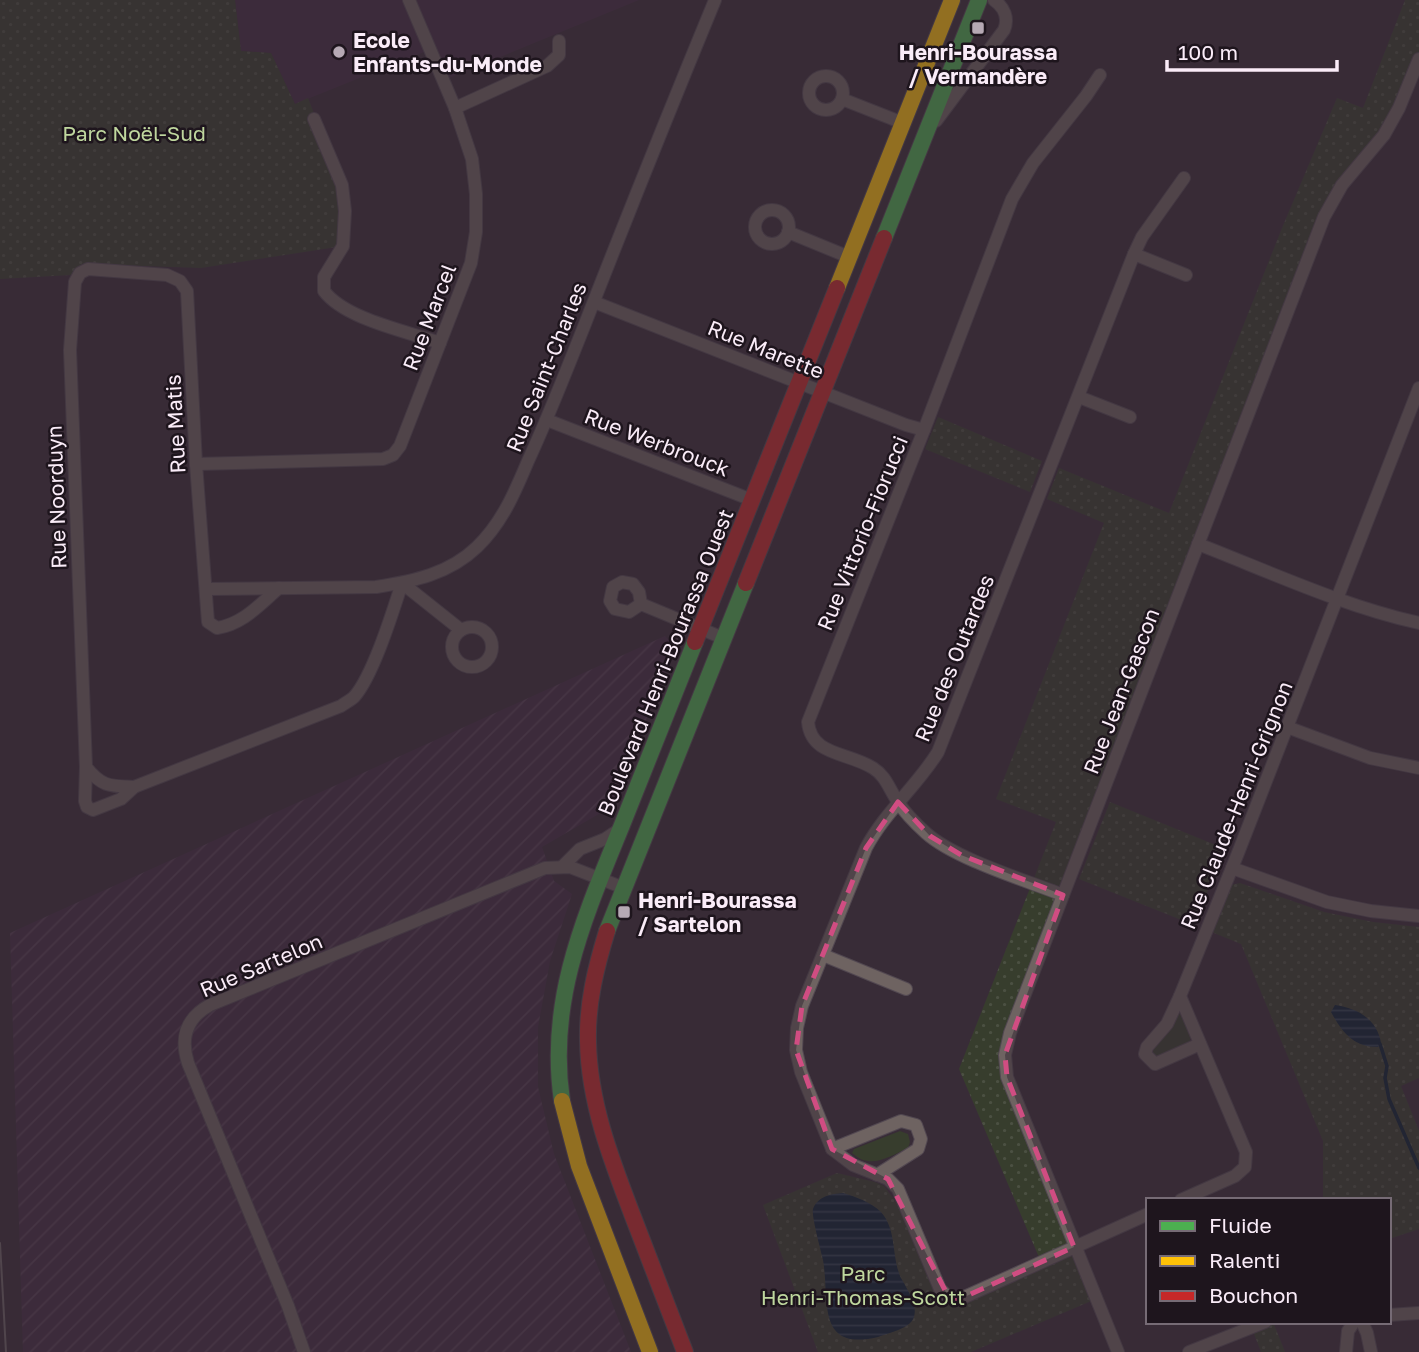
<svg xmlns="http://www.w3.org/2000/svg" width="1419" height="1352" font-family="'Golos Text',sans-serif">
	<style>
		.built { fill: #422b41 }
		.industrial { fill: url(#industrial-furrows) }
		.grass { fill: #373d2d }
		.park { fill: url(#park-dots) }
		.water { fill: url(#water-rules) }
		.lines { fill: none; stroke-linecap: round; stroke-linejoin: round }
		.stream { stroke: #071d30; stroke-width: 3.5 }
		.street-casing { stroke: #524851; stroke-width: 14 }
		.fast-casing { stroke: #524851; stroke-width: 18 }
		.slow-casing { stroke: #524851; stroke-width: 18 }
		.jam-casing { stroke: #524851; stroke-width: 18 }
		.street { stroke: #6e6361; stroke-width: 12 }
		.fast { stroke: #4caf50; stroke-width: 16 }
		.slow { stroke: #ffc107; stroke-width: 16 }
		.jam { stroke: #c62828; stroke-width: 16 }
		.tram { stroke: #6e6467; stroke-width: 2 }
		.marked { fill: none; stroke: #d04d82; stroke-width: 5; stroke-dasharray: 14 9; stroke-linejoin: round }
		.poi-dot { fill: #b6a9b4; stroke: #1e151d; stroke-width: 2.5 }
		.labels { text-anchor: middle; dominant-baseline: central; stroke-width: 5; stroke-linejoin: round; paint-order: stroke }
		.poi-label { font-size: 21px; font-weight: bold; fill: #faecf8; stroke: #1e151d; text-anchor: start }
		.park-label { font-size: 21px; fill: #bfd79e; stroke: #1e151d }
		.street-label { font-size: 21px; fill: #faecf8; stroke: #1e151d }
	</style>
	<defs>
		<pattern id="industrial-furrows" width="10" height="10" patternUnits="userSpaceOnUse" patternTransform="scale(1.75)"><rect width="10" height="10" fill="#422b41"/><path d="M-1 1l2-2M0 10L10 0M9 11l2-2" fill="none" stroke="#554054"/></pattern>
		<pattern id="park-dots" width="8" height="8" patternUnits="userSpaceOnUse" patternTransform="scale(1.75)"><rect width="8" height="8" fill="#373d2d"/><path d="M2 2h.1M6 6h.1" fill="none" stroke="#4b5042" stroke-width="1.8" stroke-linecap="round"/></pattern>
		<pattern id="water-rules" width="6" height="5" patternUnits="userSpaceOnUse" patternTransform="scale(1.75)"><rect width="6" height="5" fill="#071d30"/><path d="M0 2.5h6" fill="none" stroke="#2c3e4f"/></pattern>
	</defs>
	<rect width="100%" height="100%" fill="#382c37"/>
	<path class="built" d="M235,0H639L442,81L429,50L295,104L271,53L241,51Z"/>
	<path class="industrial" d="M665,636L676,648L609,808L542,847L554,881L572,894L550,961L538,1027V1087L554,1154L631,1352H23L10,933Z"/>
	<g class="grass">
		<path d="M1178,1012C1185,1019 1191,1033 1190,1043L1159,1059L1150,1052Z"/>
		<path d="M900,1131L908,1134L910,1142L908,1148C889,1157 870,1170 852,1153L854,1149Z"/>
	</g>
	<g class="park">
		<path d="M0,0H235L241,51L271,53L295,104L308,98L341,182L343,246L201,268L86,264L71,275L0,279Z"/>
		<path d="M1405,0H1419V59L1399,108L1342,185L1005,1055L1096,1299L971,1352H818L763,1205L837,1173L875,1182L884,1186L895,1201L940,1289L949,1298L1041,1262L959,1069L1056,822L996,799L1104,523L1047,499L1059,468L1169,513L1282,228L1337,98L1363,108Z"/>
		<path d="M938,417L1042,461L1030,492L925,449Z"/>
		<path d="M1110,802L1223,848L1221,854L1222,855L1194,925L1079,879Z"/>
		<path d="M1240,883L1324,912L1373,922L1419,927V1078L1401,1086L1419,1131V1229L1389,1239V1200H1323V1141L1241,944L1209,931L1231,885Z"/>
		<path d="M1265,1322H1273L1285,1352H1261L1251,1326Z"/>
	</g>
	<g class="water">
		<path d="M1335,1005C1357,1008 1377,1019 1381,1043L1378,1047C1353,1047 1342,1032 1331,1012Z"/>
		<path d="M843,1193C856,1197 871,1202 881,1212C896,1229 892,1253 899,1273C900,1278 904,1282 906,1287C911,1296 917,1307 914,1317C910,1329 888,1333 878,1337C815,1352 830,1299 823,1260C821,1251 811,1215 813,1209C818,1196 831,1194 843,1193Z"/>
	</g>
	<g class="lines">
		<path class="stream" d="M1380,1044L1387,1066L1385,1078L1389,1099L1419,1168"/>
		<defs>
			<g id="street">
				<circle cx="826" cy="93" r="17"/>
				<path d="M842,99L903,123"/>
				<path d="M455,108L547,66L559,55V41"/>
				<path d="M314,119L342,185L345,211L343,246L324,277V291C345,319 406,331 440,343"/>
				<path d="M936,121L1004,30C1009,18 1004,7 994,0"/>
				<circle cx="772" cy="227" r="17"/>
				<path d="M788,232L849,257"/>
				<path d="M1134,254L1186,275"/>
				<path d="M594,302L906,425L924,430"/>
				<path d="M1079,397L1130,417"/>
				<path d="M547,420L752,500"/>
				<path d="M196,464L383,459L393,455L400,446L471,263L476,232V194L472,159L455,108L409,0"/>
				<path d="M1198,544C1270,572 1343,606 1419,623"/>
				<path d="M622,582L633,584L639,592L641,604L629,612L615,609L610,601L613,587Z"/>
				<path d="M279,588C259,605 243,624 217,628L208,622L196,464L187,291L180,281L167,275L88,269L80,273L75,282L70,350L86,767C102,787 110,786 134,787L341,706C345,703 351,700 354,697C373,676 393,611 402,583L461,630"/>
				<path d="M206,589L376,587C414,581 449,574 477,547C502,523 515,492 528,461C548,418 565,374 583,329C626,219 670,109 715,0"/>
				<path d="M641,604L723,638"/>
				<circle cx="472" cy="647" r="20"/>
				<path d="M1287,727L1370,758L1419,768"/>
				<path d="M86,767L85,801L87,807L93,810L121,799L134,787"/>
				<path d="M563,866L580,849L605,839L620,829"/>
				<path d="M1232,868L1327,902L1371,911L1419,916"/>
				<path d="M1063,895C1025,880 955,859 926,833C916,824 905,813 898,802C889,789 886,776 873,768C848,752 811,756 808,722L924,430L1012,199L1033,163L1086,96L1100,75"/>
				<path d="M823,955L906,989"/>
				<path d="M1180,996L1167,1024L1147,1047L1145,1054L1155,1064L1200,1044"/>
				<path d="M832,1149L901,1121L916,1125L921,1139L918,1149L877,1175"/>
				<path d="M1181,1200L1235,1176L1245,1167L1246,1152L1180,996L1238,853L1419,388"/>
				<path d="M1148,1214L960,1299L949,1298L940,1289L898,1189L888,1179L853,1165L832,1149L801,1072L796,1050L797,1028L802,1006L866,848C885,812 917,786 938,752L1134,254L1142,237L1184,178"/>
				<path d="M1389,1315L1419,1313"/>
				<path d="M1362,1322L1367,1333L1371,1352"/>
				<path d="M304,1352L288,1306L188,1063C180,1038 186,1018 210,1005L545,868L570,867L624,888"/>
				<path d="M1118,1352L1007,1077L1005,1055L1010,1033L1324,217L1342,185L1384,135L1399,108L1419,59"/>
				<path d="M1189,1352L1265,1322"/>
				<path d="M1346,1352L1348,1331L1354,1322"/>
			</g>
			<g id="fast">
				<path d="M884,238L979,0"/>
				<path d="M607,931L746,583"/>
				<path d="M562,1101C547,1000 585,916 622,825C646,764 671,703 695,642"/>
			</g>
			<g id="slow">
				<path d="M837,288L952,0"/>
				<path d="M562,1101L579,1166L650,1352"/>
			</g>
			<g id="jam">
				<path d="M746,583L884,238"/>
				<path d="M695,642L837,288"/>
				<path d="M607,931C596,967 587,1003 588,1041C589,1106 614,1167 637,1227C653,1269 669,1310 685,1352"/>
			</g>
		</defs>
		<use href="#street" class="street-casing"/>
		<use href="#fast" class="fast-casing"/>
		<use href="#slow" class="slow-casing"/>
		<use href="#jam" class="jam-casing"/>
		<use href="#street" class="street"/>
		<use href="#fast" class="fast"/>
		<use href="#slow" class="slow"/>
		<use href="#jam" class="jam"/>
		<path class="tram" d="M0,1243L6,1352"/>
	</g>
	<path d="M0 0H1419V1352H0ZM898,802L930,836L961,855L1063,895L1005,1055L1007,1077L1074,1247L960,1299L949,1298L888,1179L832,1149L796,1050L802,1006L866,848Z" fill="#382c37" fill-opacity=".55" fill-rule="evenodd"/>
	<path class="marked" d="M898,802L930,836L961,855L1063,895L1005,1055L1007,1077L1074,1247L960,1299L949,1298L888,1179L832,1149L796,1050L802,1006L866,848Z"/>
	<g class="poi-dot">
		<rect x="971" y="21" width="14" height="14" rx="3.5"/>
		<circle cx="339" cy="52" r="7"/>
		<rect x="617" y="905" width="14" height="14" rx="3.5"/>
	</g>
	<g class="labels">
		<g class="poi-label">
			<text x="353" y="40">Ecole<tspan x="353" dy="24">Enfants-du-Monde</tspan></text>
			<text x="978" y="52" text-anchor="middle">Henri-Bourassa<tspan x="978" dy="24">/ Vermandère</tspan></text>
			<text x="638" y="900">Henri-Bourassa<tspan x="638" dy="24">/ Sartelon</tspan></text>
		</g>
		<g class="park-label">
			<text x="134" y="133">Parc Noël-Sud</text>
			<text x="863" y="1273">Parc<tspan x="863" dy="24">Henri-Thomas-Scott</tspan></text>
		</g>
		<g class="street-label">
			<text transform="translate(429 317) rotate(-69)">Rue Marcel</text>
			<text transform="translate(766 349) rotate(22)">Rue Marette</text>
			<text transform="translate(546 367) rotate(-68)">Rue Saint-Charles</text>
			<text transform="translate(175 424) rotate(-93)">Rue Matis</text>
			<text transform="translate(657 442) rotate(21)">Rue Werbrouck</text>
			<text transform="translate(56 497) rotate(-92)">Rue Noorduyn</text>
			<text transform="translate(862 533) rotate(-68)">Rue Vittorio-Fiorucci</text>
			<text transform="translate(954 658) rotate(-68)">Rue des Outardes</text>
			<text transform="translate(665 662) rotate(-68)">Boulevard Henri-Bourassa Ouest</text>
			<text transform="translate(1121 691) rotate(-69)">Rue Jean-Gascon</text>
			<text transform="translate(1236 805) rotate(-68)">Rue Claude-Henri-Grignon</text>
			<text transform="translate(261 965) rotate(-23)">Rue Sartelon</text>
		</g>
	</g>
	<rect x="1146" y="1198" width="245" height="126" fill="#1e151d" stroke="#766b75" stroke-width="2"/>
	<rect x="1160" y="1221" width="35" height="10" fill="#4caf50" stroke="#766b75" stroke-width="2"/>
	<text x="1209" y="1233" font-size="21" fill="#faecf8">Fluide</text>
	<rect x="1160" y="1256" width="35" height="10" fill="#ffc107" stroke="#766b75" stroke-width="2"/>
	<text x="1209" y="1268" font-size="21" fill="#faecf8">Ralenti</text>
	<rect x="1160" y="1291" width="35" height="10" fill="#c62828" stroke="#766b75" stroke-width="2"/>
	<text x="1209" y="1303" font-size="21" fill="#faecf8">Bouchon</text>
	<path d="M1167 60v10h170v-10" fill="none" stroke="#faecf8" stroke-width="3.5"/>
	<text x="1178" y="60" font-size="21" fill="#faecf8" stroke="#1e151d" stroke-width="5" paint-order="stroke">100 m</text>
</svg>
